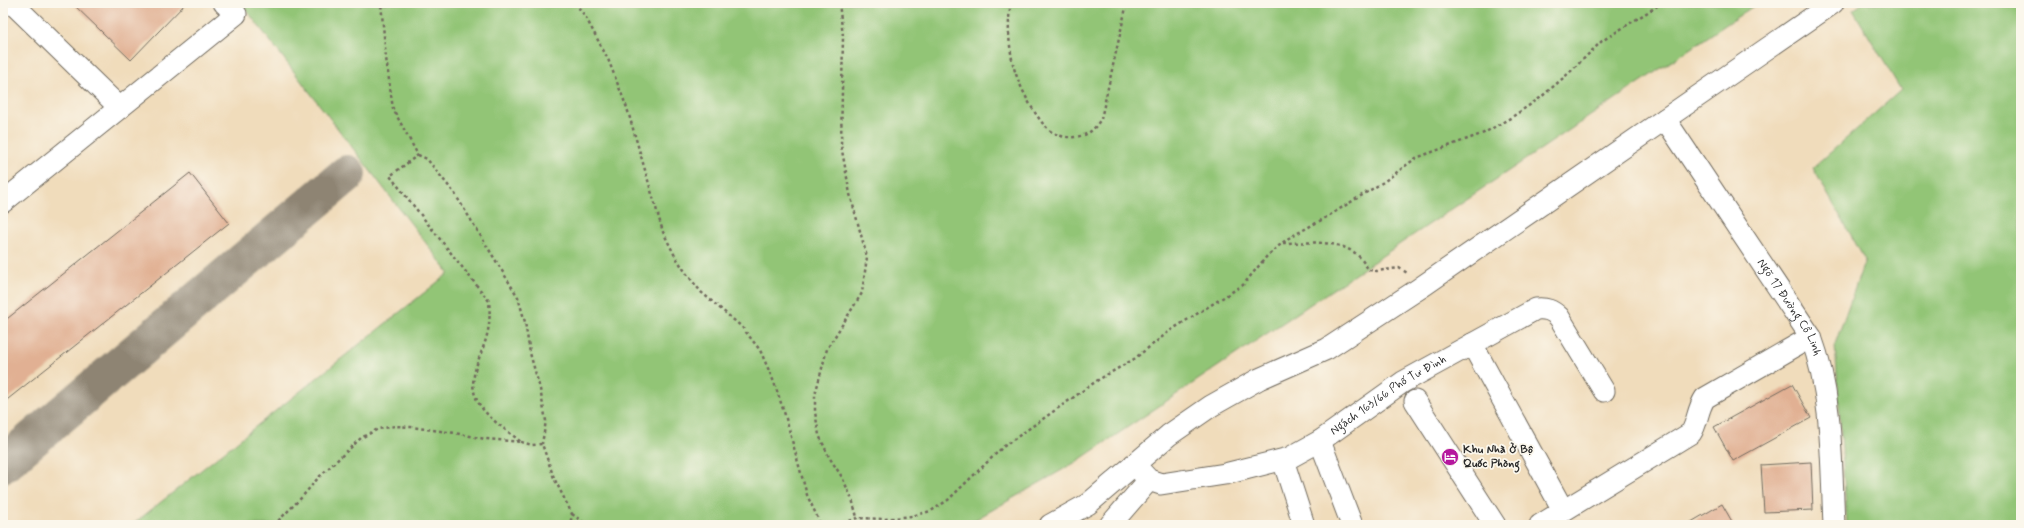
<svg xmlns="http://www.w3.org/2000/svg" width="2024" height="528" font-family="Mynerve,sans-serif">
	<style>
		.green { fill: #92c576; stroke: #5e7850 }
		.lines { fill: none; stroke-linecap: round; stroke-linejoin: round }
		.taxiway { stroke: #8e8473; stroke-width: 38 }
		.building { fill: #e1b093 }
		.minor-casing { stroke: #70695d; stroke-width: 23 }
		.path { stroke: #70695d; stroke-width: 2.5; stroke-dasharray: 3 3; stroke-linecap: butt }
		.minor { stroke: #fff; stroke-width: 21 }
		.labels { text-anchor: middle; dominant-baseline: central; stroke-width: 3.5; stroke-linejoin: round; paint-order: stroke }
		.street-label { font-size: 12px; fill: #2b2b2b; stroke: #fbf7ec }
		.poi-label { font-size: 12px; font-weight: bold; fill: #2b2b2b; stroke: #fbf7ec; text-anchor: start }
	</style>
	<rect width="100%" height="100%" fill="#fbf7ec"/>
	<filter id="ink" filterUnits="userSpaceOnUse"><feTurbulence type="fractalNoise" baseFrequency=".025" numOctaves="2"/><feDisplacementMap in="SourceGraphic" scale="8" xChannelSelector="R" yChannelSelector="G"/><feConvolveMatrix kernelMatrix="1 2 1 2 8 2 1 2 1" color-interpolation-filters="sRGB"/></filter>
	<filter id="wash" filterUnits="userSpaceOnUse"><feTurbulence type="fractalNoise" baseFrequency=".012" numOctaves="4" result="noise"/><feDisplacementMap in="SourceGraphic" scale="16" xChannelSelector="R" yChannelSelector="G"/><feGaussianBlur stdDeviation="0.9" result="paint"/><feColorMatrix in="noise" values="0 0 0 0 0 0 0 0 0 0 0 0 0 0 0 0 0 1.4 0 .05"/><feComposite in="paint" operator="in"/></filter>
	<g filter="url(#wash)">
		<rect width="100%" height="100%" fill="#f0dcbb"/>
		<g class="green">
			<path d="M241,3H1758L1076,462L966,525H132L449,273Z"/>
			<path d="M1863,3H2021V525H1847L1835,344L1865,260L1813,168L1901,90L1853,10Z"/>
		</g>
		<g class="lines">
			<path class="taxiway" d="M3,464L347,174"/>
		</g>
		<g id="blocks">
			<g class="building">
				<path d="M72,3H186L131,60Z"/>
				<path d="M190,173L229,223L3,403V322Z"/>
				<path d="M1792,384L1811,418L1733,461L1714,427Z"/>
				<path d="M1811,462L1813,510L1764,512L1761,465Z"/>
				<path d="M1722,504L1734,525H1686Z"/>
			</g>
		</g>
	</g>
	<g filter="url(#ink)">
		<use href="#blocks" fill-opacity="0" stroke="#70695d" stroke-width="1"/>
		<g class="lines">
			<defs>
				<g id="minor">
					<path d="M12,3L120,108"/>
					<path id="s1" d="M1665,119L1811,337C1833,396 1831,463 1834,525"/>
					<path d="M3,202L236,14L224,3"/>
					<path d="M1472,344L1563,510"/>
					<path d="M1415,401L1495,525"/>
					<path d="M1320,441L1352,525"/>
					<path d="M1283,460L1304,525"/>
					<path id="s2" d="M1134,464L1149,480L1161,484L1225,474L1289,458L1320,441L1403,382L1536,309C1546,308 1552,310 1559,317L1604,391"/>
					<path d="M1050,525L1088,504L1169,435L1211,406L1259,379L1327,349L1420,288L1833,3"/>
					<path d="M1110,525L1149,480"/>
					<path d="M1540,525L1691,433C1698,422 1697,410 1705,398L1811,337"/>
				</g>
			</defs>
			<use href="#minor" class="minor-casing"/>
			<g class="path">
				<path d="M575,3L585,16L608,59L627,108L663,232L675,256L686,273L701,292L742,327L760,350L774,382L785,415L807,495L821,525"/>
				<path d="M839,3L843,36L841,145L850,194L867,257L862,293L827,349L815,395V412L819,435L829,457L842,477L852,499L857,517"/>
				<path d="M1011,3C1007,23 1009,45 1013,64C1017,82 1034,116 1048,129C1058,139 1080,140 1091,131C1095,128 1098,123 1101,119L1127,3"/>
				<path d="M1183,3H1186"/>
				<path d="M418,155L427,159L455,194L518,297L525,322L530,353L540,389L546,421L542,444"/>
				<path d="M1283,243C1306,243 1335,239 1355,253C1361,257 1365,265 1369,270L1377,271L1399,268L1409,274"/>
				<path d="M521,442L532,445L542,444L554,478L572,514L570,525"/>
				<path d="M572,514L587,525"/>
				<path d="M274,525L301,498L319,477L361,438L378,429L395,426L411,427L455,433L485,439L521,442C507,430 485,417 477,400C466,378 482,356 487,335C490,323 490,313 489,301L390,176L418,155L393,109L386,58L381,3"/>
				<path d="M838,525L857,518L885,519L912,516L931,511L948,500L1003,447L1098,380L1134,359L1171,330L1243,285L1267,256L1287,239L1325,218L1385,181L1416,158L1484,133L1512,117L1540,98L1569,73L1602,41L1662,3"/>
			</g>
			<use href="#minor" class="minor"/>
		</g>
	</g>
	<defs>
		<symbol id="hotel-disc" viewBox="-11 -11 22 22"><circle r="9.5" fill="#b5179e" stroke="#fbf7ec"/><path d="M-6-4.5h1.5V1H6V5H4.5V3h-9V5H-6ZM-4 0a1.8 1.8 0 1 1 3.6 0ZM.5 0V-2.5h3Q6-2.5 6 0Z" fill="#fff"/></symbol>
	</defs>
	<g fill-rule="evenodd">
		<use href="#hotel-disc" x="1440" y="447" width="20" height="20"/>
	</g>
	<g class="labels">
		<g class="street-label">
			<text stroke="none"><textPath href="#s1" startOffset="226">Ngõ 17 Đường Cổ Linh</textPath></text>
			<text stroke="none"><textPath href="#s2" startOffset="283">Ngách 163/66 Phố Tư Đình</textPath></text>
		</g>
		<g class="poi-label">
			<text x="1463" y="450">Khu Nhà Ở Bộ<tspan x="1463" dy="14">Quốc Phòng</tspan></text>
		</g>
	</g>
	<rect width="2024" height="528" fill="none" stroke="#fbf7ec" stroke-width="16"/>
</svg>
